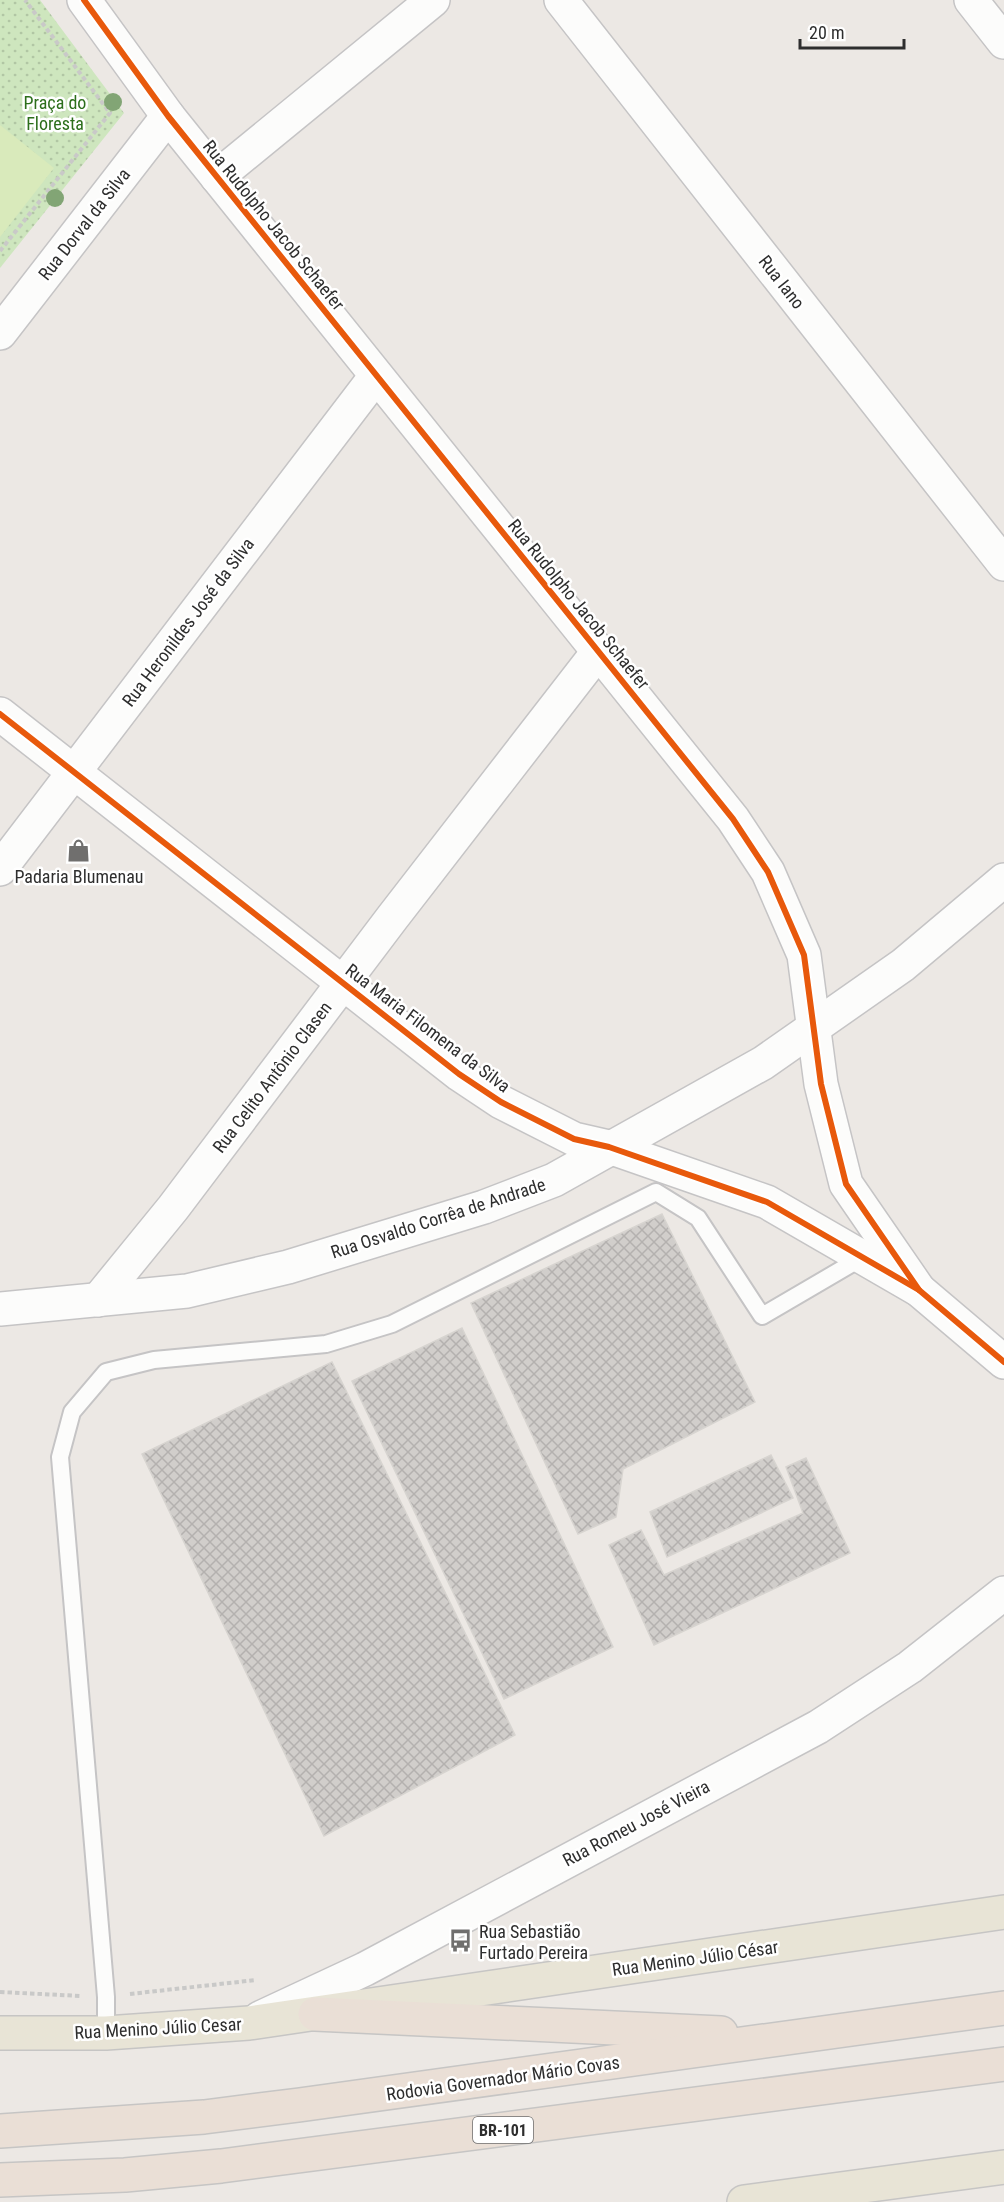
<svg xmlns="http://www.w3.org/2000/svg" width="1004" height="2202" font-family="'Roboto Condensed',sans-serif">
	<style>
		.green { fill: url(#green-dots) }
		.pitch { fill: #d9eabb }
		.building { fill: url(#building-cross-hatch); stroke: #d7d4d0; stroke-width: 1.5 }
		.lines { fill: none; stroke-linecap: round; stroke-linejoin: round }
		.lane-casing { stroke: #c5c4c5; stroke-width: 20 }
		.street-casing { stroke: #c5c4c5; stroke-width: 36 }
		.secondary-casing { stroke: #c5c4c5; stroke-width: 36 }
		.primary-casing { stroke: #c6c5c4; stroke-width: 36 }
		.highway-casing { stroke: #c6c5c4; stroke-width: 36 }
		.path { stroke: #c9c9c8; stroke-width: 4; stroke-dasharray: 4.5 3; stroke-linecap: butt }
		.lane { stroke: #fcfcfb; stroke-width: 16 }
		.street { stroke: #fcfcfb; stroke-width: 33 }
		.secondary { stroke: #fcfcfb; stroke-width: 33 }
		.primary { stroke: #e8e4d6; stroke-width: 33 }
		.highway { stroke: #eadfd6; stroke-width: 33 }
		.cycleway-casing { stroke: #fff; stroke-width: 10 }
		.cycleway { stroke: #e8590c; stroke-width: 6 }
		.tree { fill: #82a575 }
		.labels { text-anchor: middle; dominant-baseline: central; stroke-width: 5; stroke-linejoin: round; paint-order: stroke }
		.shield { fill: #fff; stroke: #6d6d6d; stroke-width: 1.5 }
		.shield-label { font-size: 16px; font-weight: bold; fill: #2e2e2e }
		.park-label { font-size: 18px; fill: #2c6e1b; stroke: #fff }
		.street-label { font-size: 18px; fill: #2e2e2e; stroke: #fff }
		.poi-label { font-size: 18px; fill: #2e2e2e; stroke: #fff }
	</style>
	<defs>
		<pattern id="green-dots" width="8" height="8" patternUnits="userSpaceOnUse" patternTransform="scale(1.5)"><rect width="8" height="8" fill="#cee6be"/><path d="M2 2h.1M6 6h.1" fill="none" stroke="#b1c6a4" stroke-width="1.8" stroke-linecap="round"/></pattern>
		<pattern id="building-cross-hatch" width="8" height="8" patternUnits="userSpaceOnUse" patternTransform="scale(1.5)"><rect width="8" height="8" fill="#d1cecb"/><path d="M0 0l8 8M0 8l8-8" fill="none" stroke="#b4b1af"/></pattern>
	</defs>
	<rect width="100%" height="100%" fill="#ece8e4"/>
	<path class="green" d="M0,0H40L124,113L0,268Z"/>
	<path class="pitch" d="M0,125L54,168L0,237Z"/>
	<g class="building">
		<path d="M662,1214L755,1402L623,1469L616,1517L578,1534L471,1303Z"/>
		<path d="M462,1328L613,1647L504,1699L352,1381Z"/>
		<path d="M332,1362L515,1735L324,1836L142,1454Z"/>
		<path d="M771,1455L793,1498L667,1557L650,1512Z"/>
		<path d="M806,1458L850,1553L654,1645L609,1545L641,1530L664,1575L803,1513L786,1467Z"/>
	</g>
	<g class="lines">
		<defs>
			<path id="lane" d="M106,2033V1997L60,1457L72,1412L106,1372L154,1360L326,1344L392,1324L656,1192L698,1218L762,1316L863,1257"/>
			<g id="street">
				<path d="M84,0L168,116L733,819L768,872L804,955L821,1084L846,1184L919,1290"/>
				<path d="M217,177L433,0"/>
				<path d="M0,333L168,116"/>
				<path d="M0,714L459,1074L501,1102L574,1139L609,1147L767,1202L919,1290L1004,1362"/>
				<path d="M0,869L376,376"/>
				<path d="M98,1300L173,1208L392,918L598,652"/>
				<path d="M0,1309L187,1291L288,1267L484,1207L554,1180L763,1063L903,965L1004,880"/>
				<path d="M260,2018L365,1969L818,1727L910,1667L1004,1593"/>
			</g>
			<g id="secondary">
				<path d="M561,0L1004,564"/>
				<path d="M971,0L1004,42"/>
			</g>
			<g id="primary">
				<path d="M0,2033H106L249,2023L1004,1912"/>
				<path d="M744,2202L1004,2167"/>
			</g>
			<g id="highway">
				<path d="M315,2014L721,2033"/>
				<path d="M0,2131L204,2117L299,2105L1004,2008"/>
				<path d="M0,2180L125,2175L221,2166L1004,2064"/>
			</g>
		</defs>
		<use href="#lane" class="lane-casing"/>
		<use href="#street" class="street-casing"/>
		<use href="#secondary" class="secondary-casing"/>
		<use href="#primary" class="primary-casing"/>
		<use href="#highway" class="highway-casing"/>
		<g class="path">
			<path d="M0,251L110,113L25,0"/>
			<path d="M0,1992L80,1996"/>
			<path d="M130,1994L256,1980"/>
		</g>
		<use href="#lane" class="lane"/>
		<use href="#street" class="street"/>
		<use href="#secondary" class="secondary"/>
		<use href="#primary" class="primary"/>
		<use href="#highway" class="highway"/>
		<defs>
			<g id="cycleway">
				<path d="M84,0L168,116L733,819L768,872L804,955L821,1084L846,1184L919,1290"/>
				<path d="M0,714L459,1074L501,1102L574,1139L609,1147L767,1202L919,1290L1004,1362"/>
			</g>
		</defs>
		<use href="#cycleway" class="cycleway-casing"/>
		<use href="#cycleway" class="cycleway"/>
	</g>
	<g class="tree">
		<circle cx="113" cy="102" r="9"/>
		<circle cx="55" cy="198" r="9"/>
	</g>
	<defs>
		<symbol id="shop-bare" viewBox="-9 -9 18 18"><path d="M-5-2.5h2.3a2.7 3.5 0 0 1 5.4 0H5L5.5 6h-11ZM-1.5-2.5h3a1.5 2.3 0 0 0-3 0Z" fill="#706f6e" stroke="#fff" stroke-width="2.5" paint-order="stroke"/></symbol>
		<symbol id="bus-bare" viewBox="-9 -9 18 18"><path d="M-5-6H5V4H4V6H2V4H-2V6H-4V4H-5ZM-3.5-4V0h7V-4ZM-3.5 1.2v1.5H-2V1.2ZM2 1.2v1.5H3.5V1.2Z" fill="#706f6e" stroke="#fff" stroke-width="2.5" paint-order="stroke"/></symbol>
	</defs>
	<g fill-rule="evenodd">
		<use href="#shop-bare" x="62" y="834" width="33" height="33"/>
		<use href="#bus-bare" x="444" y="1924" width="33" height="33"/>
	</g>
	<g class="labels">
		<rect class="shield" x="473" y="2117" width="60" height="26" rx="4.5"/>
		<g class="shield-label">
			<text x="503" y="2130">BR-101</text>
		</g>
		<g class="park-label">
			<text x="55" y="102">Praça do<tspan x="55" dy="21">Floresta</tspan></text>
		</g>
		<g class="street-label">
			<text transform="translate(84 224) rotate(-52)">Rua Dorval da Silva</text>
			<text transform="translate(274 225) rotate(51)">Rua Rudolpho Jacob Schaefer</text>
			<text transform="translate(782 282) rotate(52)">Rua Iano</text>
			<text transform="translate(579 604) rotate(51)">Rua Rudolpho Jacob Schaefer</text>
			<text transform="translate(188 622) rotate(-53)">Rua Heronildes José da Silva</text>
			<text transform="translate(428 1028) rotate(37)">Rua Maria Filomena da Silva</text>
			<text transform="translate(272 1077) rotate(-53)">Rua Celito Antônio Clasen</text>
			<text transform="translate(438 1218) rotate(-18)">Rua Osvaldo Corrêa de Andrade</text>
			<text transform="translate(636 1823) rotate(-28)">Rua Romeu José Vieira</text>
			<text transform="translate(695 1958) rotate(-8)">Rua Menino Júlio César</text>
			<text transform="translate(158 2028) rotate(-3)">Rua Menino Júlio Cesar</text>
			<text transform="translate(503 2078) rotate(-8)">Rodovia Governador Mário Covas</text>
		</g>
		<g class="poi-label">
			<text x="79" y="876">Padaria Blumenau</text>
			<text x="479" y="1931" text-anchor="start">Rua Sebastião<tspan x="479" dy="21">Furtado Pereira</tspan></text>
		</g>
	</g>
	<path d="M800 39v9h104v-9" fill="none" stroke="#2e2e2e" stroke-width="3"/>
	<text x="809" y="39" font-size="18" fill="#2e2e2e" stroke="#ffffff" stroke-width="4.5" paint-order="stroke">20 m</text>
</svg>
